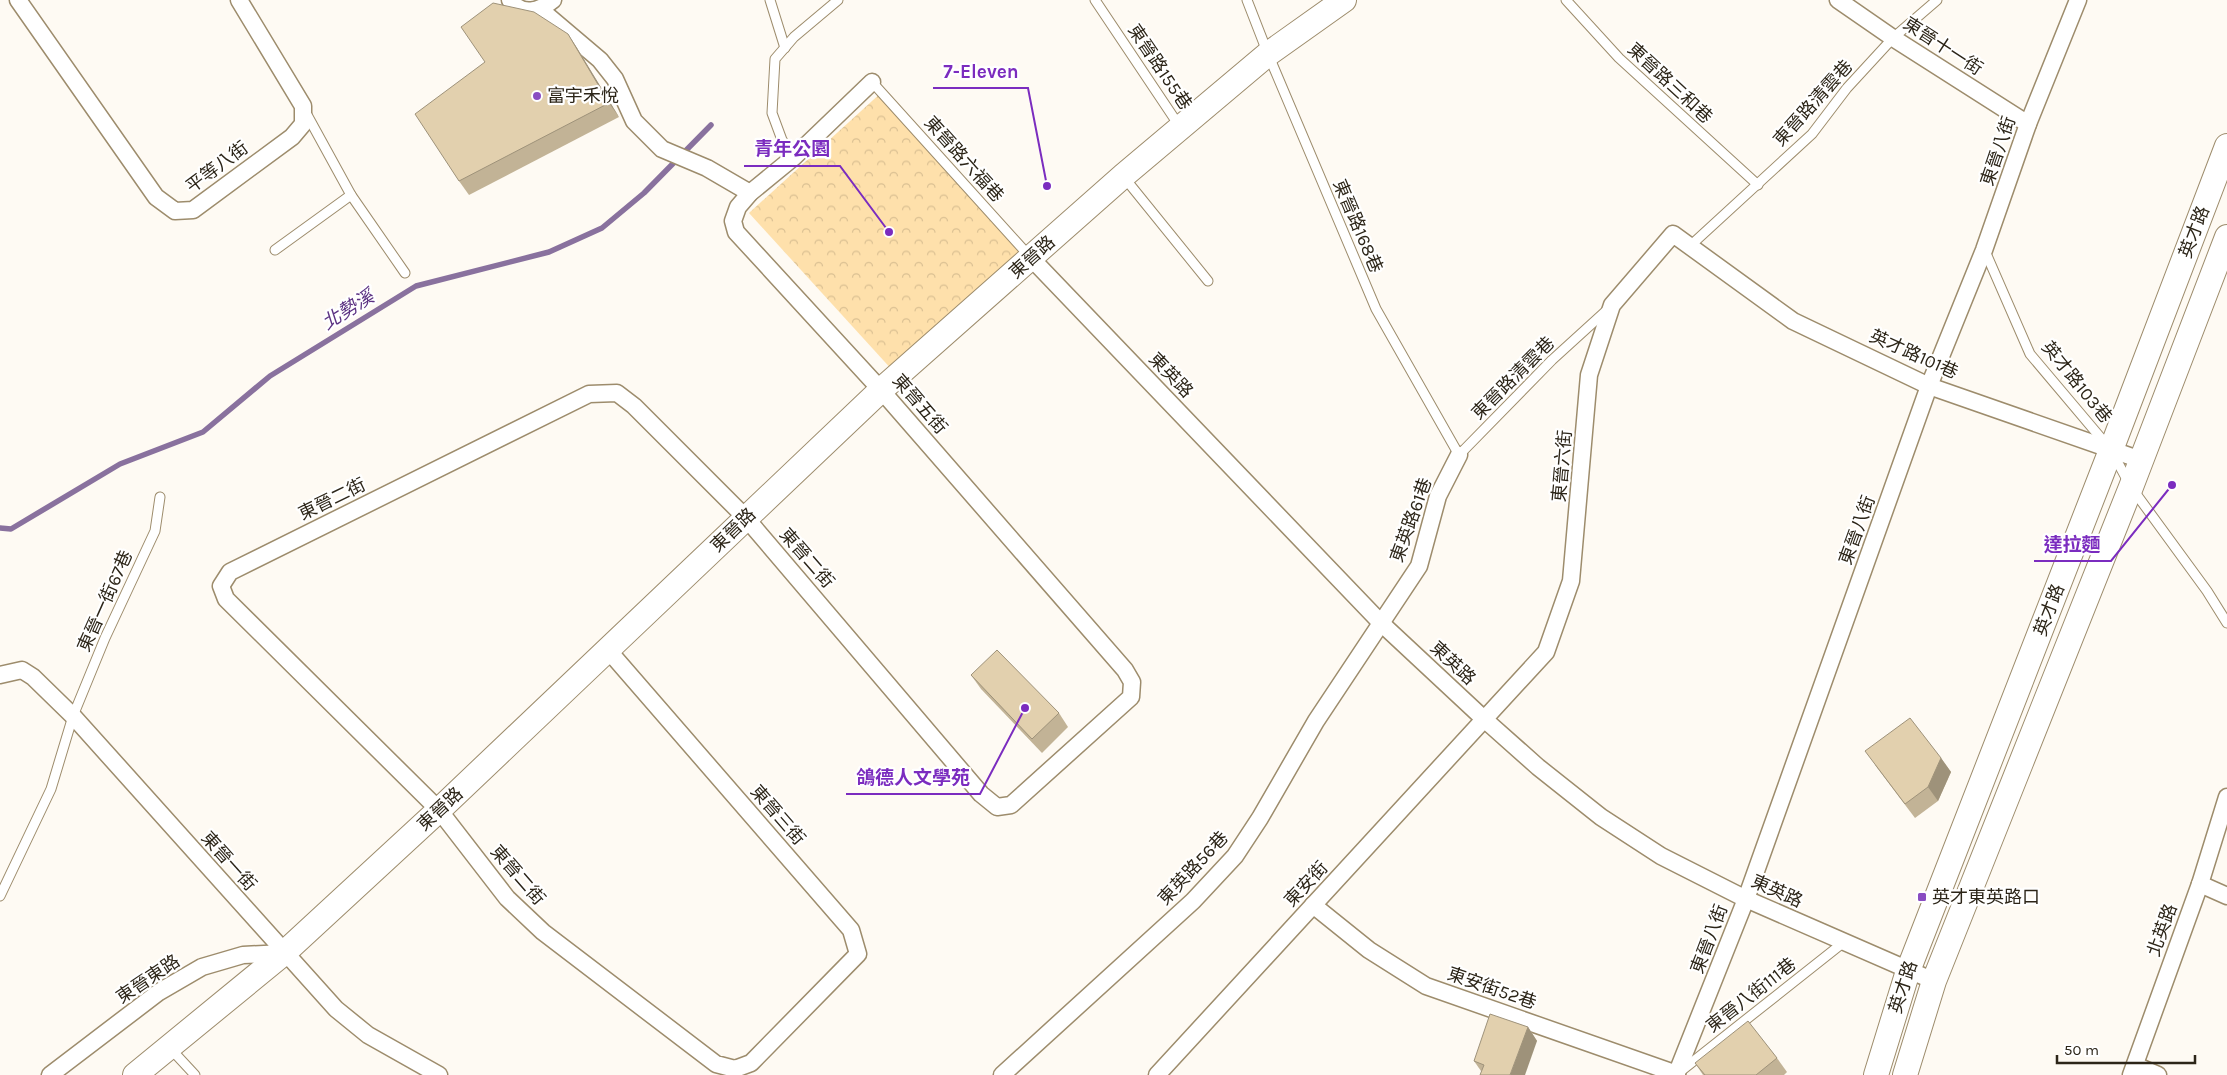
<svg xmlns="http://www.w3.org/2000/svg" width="2227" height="1075" font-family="Karla,'Noto Sans TC',sans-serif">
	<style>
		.park { fill: url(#park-crowns) }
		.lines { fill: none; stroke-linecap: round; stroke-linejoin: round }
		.stream { stroke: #89719e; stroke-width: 5.5 }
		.lane-casing { stroke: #9d8c6c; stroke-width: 11 }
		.street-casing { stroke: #9d8c6c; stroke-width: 19 }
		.secondary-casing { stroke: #9d8c6c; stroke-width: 26 }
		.lane { stroke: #fff; stroke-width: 9 }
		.street { stroke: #fff; stroke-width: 16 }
		.secondary { stroke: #fff; stroke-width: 24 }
		.wall { fill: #c2b396 }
		.shaded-wall { fill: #9e927a }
		.building { fill: #e2d0ae; stroke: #9e927a }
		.poi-dot { fill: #894cc2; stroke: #fff; stroke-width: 2 }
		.labels { text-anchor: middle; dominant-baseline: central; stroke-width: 4.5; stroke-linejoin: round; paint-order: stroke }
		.street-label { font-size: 18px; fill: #2c2518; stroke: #fff }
		.poi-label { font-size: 18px; fill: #2c2518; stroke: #fff; text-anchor: start }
		.water-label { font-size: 19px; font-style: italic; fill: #5b3182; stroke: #fff }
		.leader { fill: none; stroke: #7b2cbf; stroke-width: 2 }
		.callout-dot { fill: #7b2cbf; stroke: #fff; stroke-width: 2 }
		.callout-label { font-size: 19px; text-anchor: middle; font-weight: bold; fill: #7b2cbf; stroke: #fff; stroke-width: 4.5; stroke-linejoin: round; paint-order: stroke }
	</style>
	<defs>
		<pattern id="park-crowns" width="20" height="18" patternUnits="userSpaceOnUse" patternTransform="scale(1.25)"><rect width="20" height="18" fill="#fee0ab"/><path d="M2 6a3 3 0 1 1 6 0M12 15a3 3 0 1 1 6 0" fill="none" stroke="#dac092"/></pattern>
	</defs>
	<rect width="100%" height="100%" fill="#fefaf3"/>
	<path class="park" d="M883,91L1028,250L894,372L749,213Z"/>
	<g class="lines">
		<path class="stream" d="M0,528L11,529L120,464L203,432L270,376L416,286L549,252L602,228L644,193L711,125"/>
		<defs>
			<g id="lane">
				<path d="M770,0L785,48"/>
				<path d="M1095,0L1180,127"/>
				<path d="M1247,0L1268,54L1376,309L1459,455L1552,360L1607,310"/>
				<path d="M1566,0L1619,58L1758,185"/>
				<path d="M872,82L1031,258"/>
				<path d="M306,113L351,195L405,273"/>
				<path d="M794,157L782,140L772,113L775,59L794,37L838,0"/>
				<path d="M1123,176L1208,281"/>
				<path d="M1690,246L1812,134L1847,88L1893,38L1937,0"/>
				<path d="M275,250L351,195"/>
				<path d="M1985,251L2030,354L2111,450L2131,487L2207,591L2227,623"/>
				<path d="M0,896L51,789L73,716L105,638L155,531L160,497"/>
				<path d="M169,1047L195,1075"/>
				<path d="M1681,1071L1844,942"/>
			</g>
			<g id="street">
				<path d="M18,0L156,197L175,211L193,210L292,137L303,124V106L239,0"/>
				<path d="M510,0C522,17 540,11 553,0"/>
				<path d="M1838,0L1893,38L2028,124"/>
				<path d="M541,10L600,60L615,79L634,121L662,149L707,168L750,193"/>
				<path d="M1031,258L1381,623L1484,719L1538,767L1601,817L1661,856L1746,899L1934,981"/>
				<path d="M608,650L851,930L858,954L751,1063L735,1069L716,1064L543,932L507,898L439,810L226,599L221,586L230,572L589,394L617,393L634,406L746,518L981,794L997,807L1011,805L1131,697L1132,682L1125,670L881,390L736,232L733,221L738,207L750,193L794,157L872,82"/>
				<path d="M0,675L22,670L33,677L73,716L336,1009L368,1035L439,1075"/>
				<path d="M2200,884L2227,896"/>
				<path d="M1313,905L1369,950L1426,986L1677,1074"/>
				<path d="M2135,1065L2158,1075"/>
				<path d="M50,1075L159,992L202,967L243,955L284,953"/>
				<path d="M1002,1075L1193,901L1235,856L1260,818L1316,721L1419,566L1438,496L1459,455"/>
				<path d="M1157,1075L1546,652L1571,581L1589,375L1612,305L1673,234L1793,321L1929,386L2141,460"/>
				<path d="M1676,1075L1746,899L1929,386L1984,250L2028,124L2078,0"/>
				<path d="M2131,1075L2200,884L2227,797"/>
			</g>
			<g id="secondary">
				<path d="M135,1075L284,953L439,810L881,390L1123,176L1268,54L1344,0"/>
				<path d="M1876,1075L1908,971L2111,450L2227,146"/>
				<path d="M1905,1075L1934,981L2131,487L2227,237"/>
			</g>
		</defs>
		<use href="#lane" class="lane-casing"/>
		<use href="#street" class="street-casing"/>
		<use href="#secondary" class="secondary-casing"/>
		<use href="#lane" class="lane"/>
		<use href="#street" class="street"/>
		<use href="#secondary" class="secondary"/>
	</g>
	<g class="wall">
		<path d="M568,34L577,48L619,117L469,195L459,181Z"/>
		<path d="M971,675L1059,713L1068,727L1042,753L981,689Z"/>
		<path d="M1941,758L1951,772L1938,801L1915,818L1875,765Z"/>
		<path d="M1528,1027L1537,1041L1481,1071L1474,1061Z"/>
		<path d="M1777,1058L1787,1072L1784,1075H1703L1695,1063Z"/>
	</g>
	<g class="shaded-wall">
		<path d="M568,34L577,48L619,117L609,103Z"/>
		<path d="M1941,758L1951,772L1938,801L1928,787Z"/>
		<path d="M1528,1027L1537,1041L1525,1075H1510Z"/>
	</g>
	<g class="building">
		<path d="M493,3L534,12L568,34L609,103L459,181L415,114L485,62L461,27Z"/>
		<path d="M997,650L1059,713L1032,739L971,675Z"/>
		<path d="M1910,718L1941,758L1928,787L1905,804L1865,751Z"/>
		<path d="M1490,1014L1528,1027L1510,1075H1480L1484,1065L1474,1061Z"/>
		<path d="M1748,1021L1777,1058L1756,1075H1705L1695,1063Z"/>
	</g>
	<g class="poi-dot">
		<circle cx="537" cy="96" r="5"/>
		<rect x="1917" y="892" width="10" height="10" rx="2.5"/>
	</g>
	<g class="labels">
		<g class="street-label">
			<text transform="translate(1943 46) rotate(33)">東晉十一街</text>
			<text transform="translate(1160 67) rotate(56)">東晉路155巷</text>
			<text transform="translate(1670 83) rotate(43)">東晉路三和巷</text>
			<text transform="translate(1813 103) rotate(-48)">東晉路清雲巷</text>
			<text transform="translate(1998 151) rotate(-71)">東晉八街</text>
			<text transform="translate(964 159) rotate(48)">東晉路六福巷</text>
			<text transform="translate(217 167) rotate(-37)">平等八街</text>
			<text transform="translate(1358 226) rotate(67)">東晉路168巷</text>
			<text transform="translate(2194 232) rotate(-69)">英才路</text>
			<text transform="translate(1032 257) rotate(-42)">東晉路</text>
			<text transform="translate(1914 354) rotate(24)">英才路101巷</text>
			<text transform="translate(1171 375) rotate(46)">東英路</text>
			<text transform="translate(1513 378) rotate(-45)">東晉路清雲巷</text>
			<text transform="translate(2077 382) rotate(51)">英才路103巷</text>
			<text transform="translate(920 404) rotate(49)">東晉五街</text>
			<text transform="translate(1562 466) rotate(-85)">東晉六街</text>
			<text transform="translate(332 499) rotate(-26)">東晉二街</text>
			<text transform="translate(1411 520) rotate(-70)">東英路61巷</text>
			<text transform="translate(733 530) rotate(-44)">東晉路</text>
			<text transform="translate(1857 530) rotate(-70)">東晉八街</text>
			<text transform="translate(807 558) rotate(49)">東晉二街</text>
			<text transform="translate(105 601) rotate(-66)">東晉一街67巷</text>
			<text transform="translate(2049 610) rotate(-69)">英才路</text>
			<text transform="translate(1453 663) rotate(43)">東英路</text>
			<text transform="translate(440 809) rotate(-43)">東晉路</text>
			<text transform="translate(778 815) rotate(49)">東晉三街</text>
			<text transform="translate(229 861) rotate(48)">東晉一街</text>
			<text transform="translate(1193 868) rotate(-47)">東英路56巷</text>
			<text transform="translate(518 875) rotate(49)">東晉二街</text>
			<text transform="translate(1306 884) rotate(-47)">東安街</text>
			<text transform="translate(1777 891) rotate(24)">東英路</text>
			<text transform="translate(2162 930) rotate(-70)">北英路</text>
			<text transform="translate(1709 939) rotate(-69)">東晉八街</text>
			<text transform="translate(148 979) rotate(-34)">東晉東路</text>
			<text transform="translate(1903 987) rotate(-72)">英才路</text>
			<text transform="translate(1492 988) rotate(19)">東安街52巷</text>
			<text transform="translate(1751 995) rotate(-38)">東晉八街111巷</text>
		</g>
		<g class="poi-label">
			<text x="547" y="96">富宇禾悅</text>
			<text x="1932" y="897">英才東英路口</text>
		</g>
		<g class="water-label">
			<text transform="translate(348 310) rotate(-32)">北勢溪</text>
		</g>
	</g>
	<path class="leader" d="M1047 186L1028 88H933M889 232L840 166H744M2172 485L2111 561H2034M1025 708L980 794H846"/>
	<g class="callout-dot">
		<circle cx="1047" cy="186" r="5"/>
		<circle cx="889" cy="232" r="5"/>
		<circle cx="2172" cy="485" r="5"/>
		<circle cx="1025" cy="708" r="5"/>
	</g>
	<g class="callout-label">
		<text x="981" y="78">7-Eleven</text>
		<text x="792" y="155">青年公園</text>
		<text x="2072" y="551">達拉麵</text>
		<text x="913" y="784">鴿德人文學苑</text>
	</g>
	<path d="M2057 1055v8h138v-8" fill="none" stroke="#2c2518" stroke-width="2.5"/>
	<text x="2064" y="1055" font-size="15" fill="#2c2518" stroke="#ffffff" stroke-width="4" paint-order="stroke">50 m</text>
</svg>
